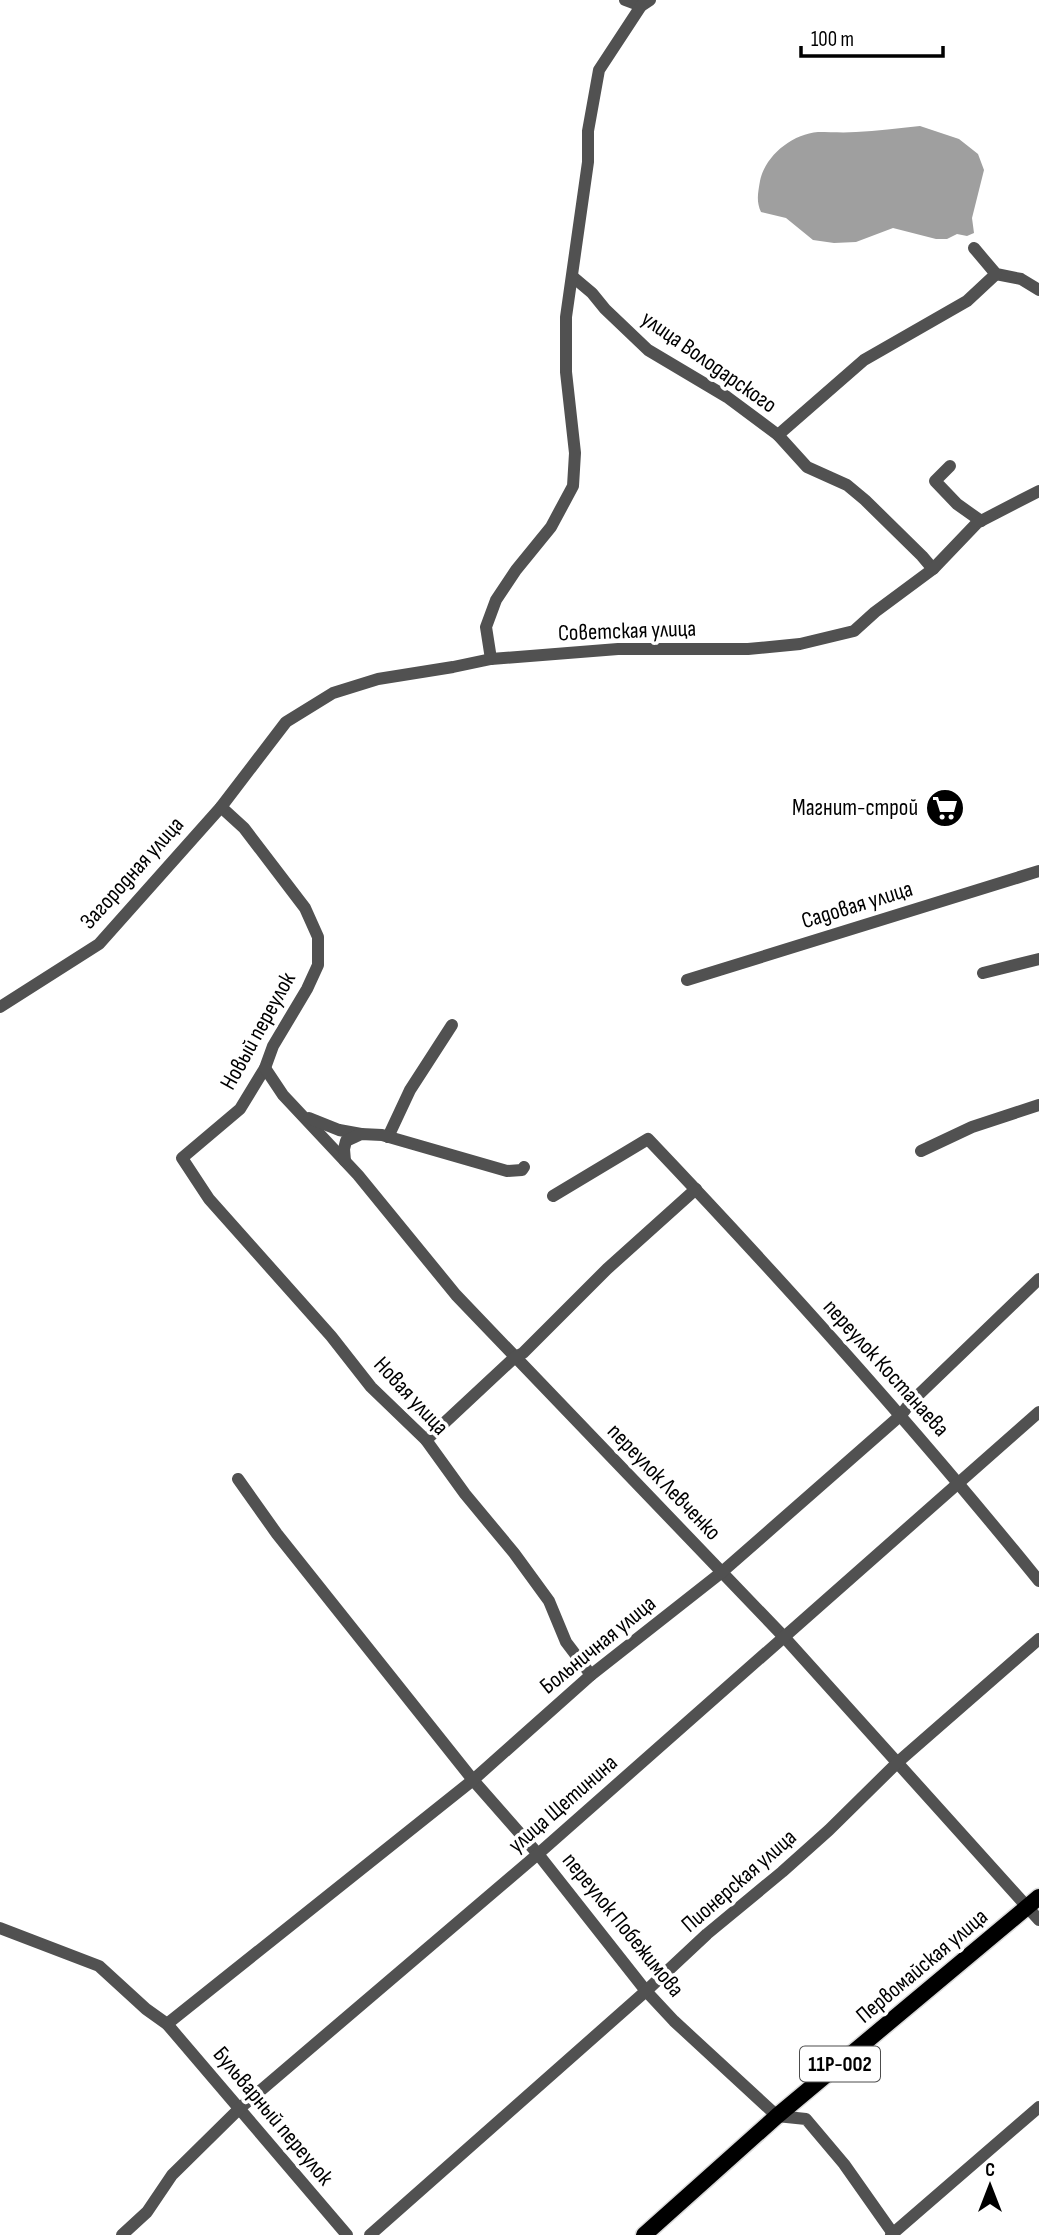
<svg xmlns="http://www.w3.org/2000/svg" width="1039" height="2235" font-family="'Sofia Sans Condensed',sans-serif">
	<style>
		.water { fill: #9f9f9f }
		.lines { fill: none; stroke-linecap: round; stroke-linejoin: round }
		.major-casing { stroke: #dbdbdb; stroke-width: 19 }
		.minor { stroke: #515151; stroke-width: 12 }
		.major { stroke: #000; stroke-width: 16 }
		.labels { text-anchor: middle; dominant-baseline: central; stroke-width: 7; stroke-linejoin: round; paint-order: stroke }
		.shield { fill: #fff; stroke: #4c4c4c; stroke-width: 2 }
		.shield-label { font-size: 21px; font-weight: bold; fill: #000 }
		.street-label { font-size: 23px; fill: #000; stroke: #fff }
		.poi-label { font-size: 23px; fill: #000; stroke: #fff; text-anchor: end }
	</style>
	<rect width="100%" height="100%" fill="#fff"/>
	<path class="water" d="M920,126L959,139L978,154L984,170L972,218L974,233L967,236L957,234L947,239H936L893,228L856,242L834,243L813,240L786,218L761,212C756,201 758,193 760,181C765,156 792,134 818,132C831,132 843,133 856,132C877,131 898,128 920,126Z"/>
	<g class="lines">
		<defs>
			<path id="major" d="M644,2235L777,2116L1039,1897"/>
		</defs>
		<use href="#major" class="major-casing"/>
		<g class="minor">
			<path d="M625,0L641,6"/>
			<path d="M974,248L996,274L1021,279L1039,290"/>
			<path d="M573,277L592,293L605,309L648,350L727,397L778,435L807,467L847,485L865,500L922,556L933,569"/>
			<path d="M778,435L864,360L967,301L996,274"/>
			<path d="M950,466L935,481L957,504L981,521"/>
			<path d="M491,659L486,627L496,600L516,570L551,527L573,486L575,453L566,372V317L588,162V131L599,70L641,6L650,0"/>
			<path d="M221,807L244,828L305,908L318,937V965L307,989L273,1046L265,1068L240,1109L182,1158L209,1199L331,1336L371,1387L426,1440L465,1494L514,1553L549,1601L566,1642L591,1675"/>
			<path d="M983,973L1039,959"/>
			<path d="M687,980L1039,871"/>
			<path d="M0,1007L99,944L221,807L286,722L333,693L378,679L453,667L491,659L618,649H748L800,644L854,631L875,612L933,569L977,523L1039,491"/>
			<path d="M265,1068L283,1095L358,1175L456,1295L785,1638L1039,1920"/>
			<path d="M309,1118L339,1130L361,1134"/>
			<path d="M388,1137L410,1090L452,1025"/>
			<path d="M921,1151L972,1127L1039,1105"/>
			<path d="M345,1161L344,1149L346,1141L361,1134L382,1135L507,1171L522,1170L524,1167"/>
			<path d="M553,1196L648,1139C784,1282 915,1428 1039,1581"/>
			<path d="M426,1440L515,1357L523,1353L607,1269L696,1189"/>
			<path d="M238,1479L277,1534L473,1780L538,1854L646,1991L674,2021L777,2116L806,2119L844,2164L894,2235"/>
			<path d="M0,1928L99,1966L146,2009L167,2024L347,2235"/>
			<path d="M167,2024L473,1780L591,1675L722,1572L901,1415L911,1402L1039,1279"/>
			<path d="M122,2235L147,2212L172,2175L240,2108L538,1854L1039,1412"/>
			<path d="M370,2235L646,1991L707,1934L782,1872L829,1830L898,1762L1039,1639"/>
			<path d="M891,2235L1039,2107"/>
		</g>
		<use href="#major" class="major"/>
	</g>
	<defs>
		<symbol id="supermarket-disc" viewBox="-11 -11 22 22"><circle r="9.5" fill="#000" stroke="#fff"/><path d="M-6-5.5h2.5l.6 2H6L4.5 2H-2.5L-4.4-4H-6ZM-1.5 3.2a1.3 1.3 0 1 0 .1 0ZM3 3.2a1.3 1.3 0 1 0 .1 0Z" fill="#fff"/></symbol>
	</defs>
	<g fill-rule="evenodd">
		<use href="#supermarket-disc" x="923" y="786" width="44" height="44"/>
	</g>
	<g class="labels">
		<rect class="shield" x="800" y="2046.5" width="80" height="35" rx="5"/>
		<g class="shield-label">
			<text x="840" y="2064">11Р-002</text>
		</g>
		<g class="street-label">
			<text transform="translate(709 362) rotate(35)">улица Володарского</text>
			<text transform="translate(627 631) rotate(-2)">Советская улица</text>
			<text transform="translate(132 873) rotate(-48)">Загородная улица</text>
			<text transform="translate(857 905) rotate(-17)">Садовая улица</text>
			<text transform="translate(258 1031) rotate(-61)">Новый переулок</text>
			<text transform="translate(886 1368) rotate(48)">переулок Костанаева</text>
			<text transform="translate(411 1396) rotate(47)">Новая улица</text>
			<text transform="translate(664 1482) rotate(46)">переулок Левченко</text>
			<text transform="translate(598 1645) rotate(-39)">Больничная улица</text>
			<text transform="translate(563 1804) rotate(-41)">улица Щетинина</text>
			<text transform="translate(739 1881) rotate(-41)">Пионерская улица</text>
			<text transform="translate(623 1925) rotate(51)">переулок Побежимова</text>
			<text transform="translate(922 1966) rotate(-40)">Первомайская улица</text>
			<text transform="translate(273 2116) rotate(50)">Бульварный переулок</text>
		</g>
		<g class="poi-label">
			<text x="918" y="808">Магнит-строй</text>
		</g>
	</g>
	<g transform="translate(990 2186)" stroke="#ffffff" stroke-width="5" paint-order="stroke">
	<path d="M0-5L12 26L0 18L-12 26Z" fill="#000000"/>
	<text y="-10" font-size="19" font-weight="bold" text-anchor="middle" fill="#000000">С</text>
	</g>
	<path d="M801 46v10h142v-10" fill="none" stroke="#000000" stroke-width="3.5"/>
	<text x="811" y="46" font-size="21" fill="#000000" stroke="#ffffff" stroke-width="5" paint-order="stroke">100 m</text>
</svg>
